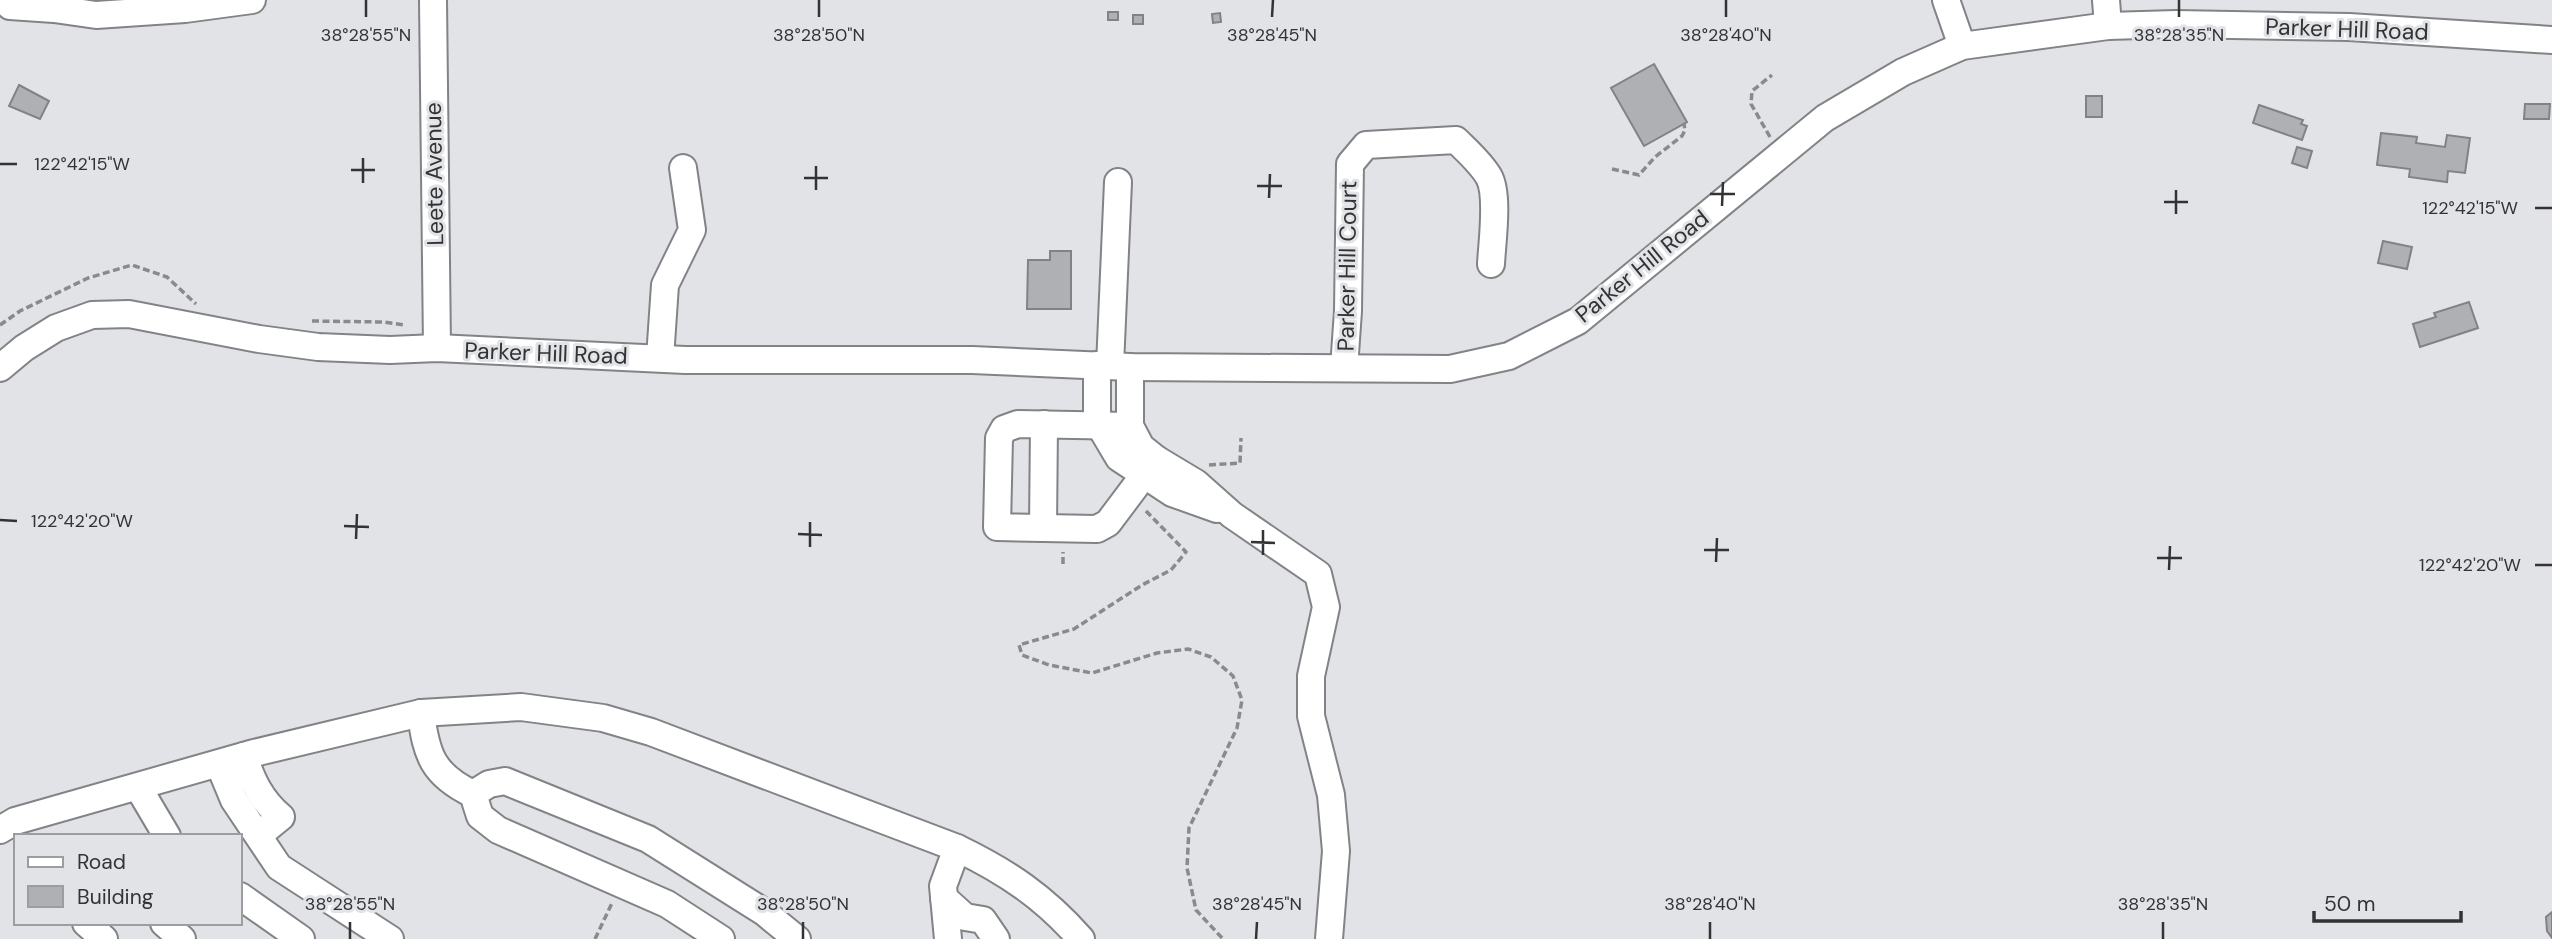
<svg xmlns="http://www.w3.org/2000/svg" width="2552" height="939" font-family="'DM Sans',sans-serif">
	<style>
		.building { fill: #afb0b3; stroke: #818286; stroke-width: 2 }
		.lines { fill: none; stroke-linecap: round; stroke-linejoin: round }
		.minor-casing { stroke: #828386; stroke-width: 30 }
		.path { stroke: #8a8a8d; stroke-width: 3.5; stroke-dasharray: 7 3.5; stroke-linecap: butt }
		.minor { stroke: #fff; stroke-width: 26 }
		.ticks { fill: none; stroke: #333335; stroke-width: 2.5 }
		.labels { text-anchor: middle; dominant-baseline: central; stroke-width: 6; stroke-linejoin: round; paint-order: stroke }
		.street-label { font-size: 23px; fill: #333335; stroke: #e2e3e7 }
		.ticks-label { font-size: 18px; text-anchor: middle; fill: #333335; stroke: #e2e3e7; stroke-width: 6; stroke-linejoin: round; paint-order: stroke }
	</style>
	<rect width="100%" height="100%" fill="#e2e3e7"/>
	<g class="building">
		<rect x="1108" y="12" width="10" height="8"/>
		<path d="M1220,13L1221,22L1213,23L1212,14Z"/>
		<rect x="1133" y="15" width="10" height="9"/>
		<path d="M1654,64L1687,122L1644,146L1611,88Z"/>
		<path d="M19,85L49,101L40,119L9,106Z"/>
		<rect x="2086" y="96" width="16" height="21"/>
		<path d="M2525,104H2550L2549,119H2524Z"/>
		<path d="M2259,105L2303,120L2301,124L2307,126L2302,140L2253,123Z"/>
		<path d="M2381,133L2417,137L2416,143L2445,147L2447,135L2470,138L2465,173L2448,171L2447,182L2409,177L2410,169L2377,165Z"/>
		<path d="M2297,147L2312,151L2307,168L2292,163Z"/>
		<path d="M2383,241L2412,247L2407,269L2378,263Z"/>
		<path d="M1050,251H1071V309H1027L1028,260H1050Z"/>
		<path d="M2469,302L2478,328L2420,347L2413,324L2436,317L2434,313Z"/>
		<path d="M2552,912V938L2547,931L2546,917Z"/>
	</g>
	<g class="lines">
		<defs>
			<g id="minor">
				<path d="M433,0L437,348"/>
				<path d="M1946,0L1962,46"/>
				<path d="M2106,0L2108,26"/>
				<path d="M10,6L54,9L96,15L185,9L252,0"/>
				<path d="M660,358L665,285L692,230L683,168"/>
				<path d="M1097,365V421L1119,458L1172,493L1217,509"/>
				<path d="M1110,366L1118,182"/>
				<path d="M1130,367V426L1141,447L1156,459L1196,483L1232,515L1318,574L1326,607L1311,676V716L1331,795L1336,851L1329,939"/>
				<path d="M0,368L24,348L56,328L92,315L129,314L259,339L318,347L390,350L437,348L685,360H972L1130,367L1450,369L1509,356L1578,321L1825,118L1903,72L1962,46L2108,26L2176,24L2349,27L2552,40"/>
				<path d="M1344,368L1348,311L1350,164L1366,145L1456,140C1467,151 1481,163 1489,177C1499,195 1492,243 1491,264"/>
				<path d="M1130,426L1018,424L1004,429L999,438L997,527L1097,529L1108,523L1156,459"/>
				<path d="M1043,528L1044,424"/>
				<path d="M421,713C426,755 433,775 473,794L480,816L498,830L667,904L721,939"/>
				<path d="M244,756C252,781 261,800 281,817L259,835"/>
				<path d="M219,764L234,800L279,867L390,939"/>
				<path d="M138,787L167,836"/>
				<path d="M473,794L489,784L505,781L648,839L764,912L797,939"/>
				<path d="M0,830L15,821L254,753L421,713L521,707L603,718L651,732L957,848C1007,872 1044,897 1081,939"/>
				<path d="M240,896L301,939"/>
				<path d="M944,898L965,917L983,920L996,939"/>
				<path d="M86,923L104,939"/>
				<path d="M164,923L182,939"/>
				<path d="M948,939L943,886L957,848"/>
			</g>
		</defs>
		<use href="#minor" class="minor-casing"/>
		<g class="path">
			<path d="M1770,137L1751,104L1752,91L1772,75"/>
			<path d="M1612,169L1639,175L1655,157L1682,136L1685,130L1684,124"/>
			<path d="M312,321L383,322L405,325"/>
			<path d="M0,325L20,311L88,278L132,265L167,277L196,304"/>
			<path d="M1209,465L1240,463L1241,438"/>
			<path d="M1146,511L1186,552L1171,570L1142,585L1074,629L1019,645L1022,655L1049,665L1092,673L1157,653L1188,649L1211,657L1233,676L1242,700L1237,728L1189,828L1187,868L1196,910L1223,939"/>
			<path d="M1063,564V552"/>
			<path d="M595,939L612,903"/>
		</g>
		<use href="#minor" class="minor"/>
	</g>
	<path class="ticks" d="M366,17V0M819,17V0M1272,17L1273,0M1726,17V0M2179,17V0M0,164H17M351,170H375M804,178H828M363,183V158M1257,186H1282M816,190V166M1710,194H1735M1269,198L1270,174M2164,202H2188M1722,206L1723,182M2535,208H2552M2176,214V190M0,520L17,521M344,526L369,527M798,534L822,535M356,539L357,514M1251,542L1275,543M810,547V522M1704,550H1729M1263,555V530M2157,558H2182M1716,562L1717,538M2535,565H2552M2169,570L2170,546M350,939V922M803,939V922M1256,939L1257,922M1710,939V922M2163,939V922"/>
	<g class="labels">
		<g class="street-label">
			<text transform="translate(2347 29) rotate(2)">Parker Hill Road</text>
			<text transform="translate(434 174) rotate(-91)">Leete Avenue</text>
			<text transform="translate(1347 266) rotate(-89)">Parker Hill Court</text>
			<text transform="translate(1642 266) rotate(-39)">Parker Hill Road</text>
			<text transform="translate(546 353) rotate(2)">Parker Hill Road</text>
		</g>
	</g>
	<g class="ticks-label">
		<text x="366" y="41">38°28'55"N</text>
		<text x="819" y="41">38°28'50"N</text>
		<text x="1272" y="41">38°28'45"N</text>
		<text x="1726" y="41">38°28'40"N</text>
		<text x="2179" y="41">38°28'35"N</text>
		<text x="82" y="170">122°42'15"W</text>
		<text x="2470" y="214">122°42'15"W</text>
		<text x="82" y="527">122°42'20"W</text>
		<text x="2470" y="571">122°42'20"W</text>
		<text x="350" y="910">38°28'55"N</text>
		<text x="803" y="910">38°28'50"N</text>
		<text x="1257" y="910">38°28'45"N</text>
		<text x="1710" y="910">38°28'40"N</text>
		<text x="2163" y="910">38°28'35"N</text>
	</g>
	<rect x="14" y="834" width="228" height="91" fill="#e2e3e7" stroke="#9c9da0" stroke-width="2"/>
	<rect x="28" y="857" width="35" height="10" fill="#ffffff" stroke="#9c9da0" stroke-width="2"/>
	<text x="77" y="869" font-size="21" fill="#333335">Road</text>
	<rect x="28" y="886" width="35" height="21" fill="#afb0b3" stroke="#9c9da0" stroke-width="2"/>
	<text x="77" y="904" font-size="21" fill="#333335">Building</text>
	<path d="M2314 911v10h147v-10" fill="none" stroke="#333335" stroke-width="3.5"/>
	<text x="2324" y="911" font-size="21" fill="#333335" stroke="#e2e3e7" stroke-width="5" paint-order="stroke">50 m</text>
</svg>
